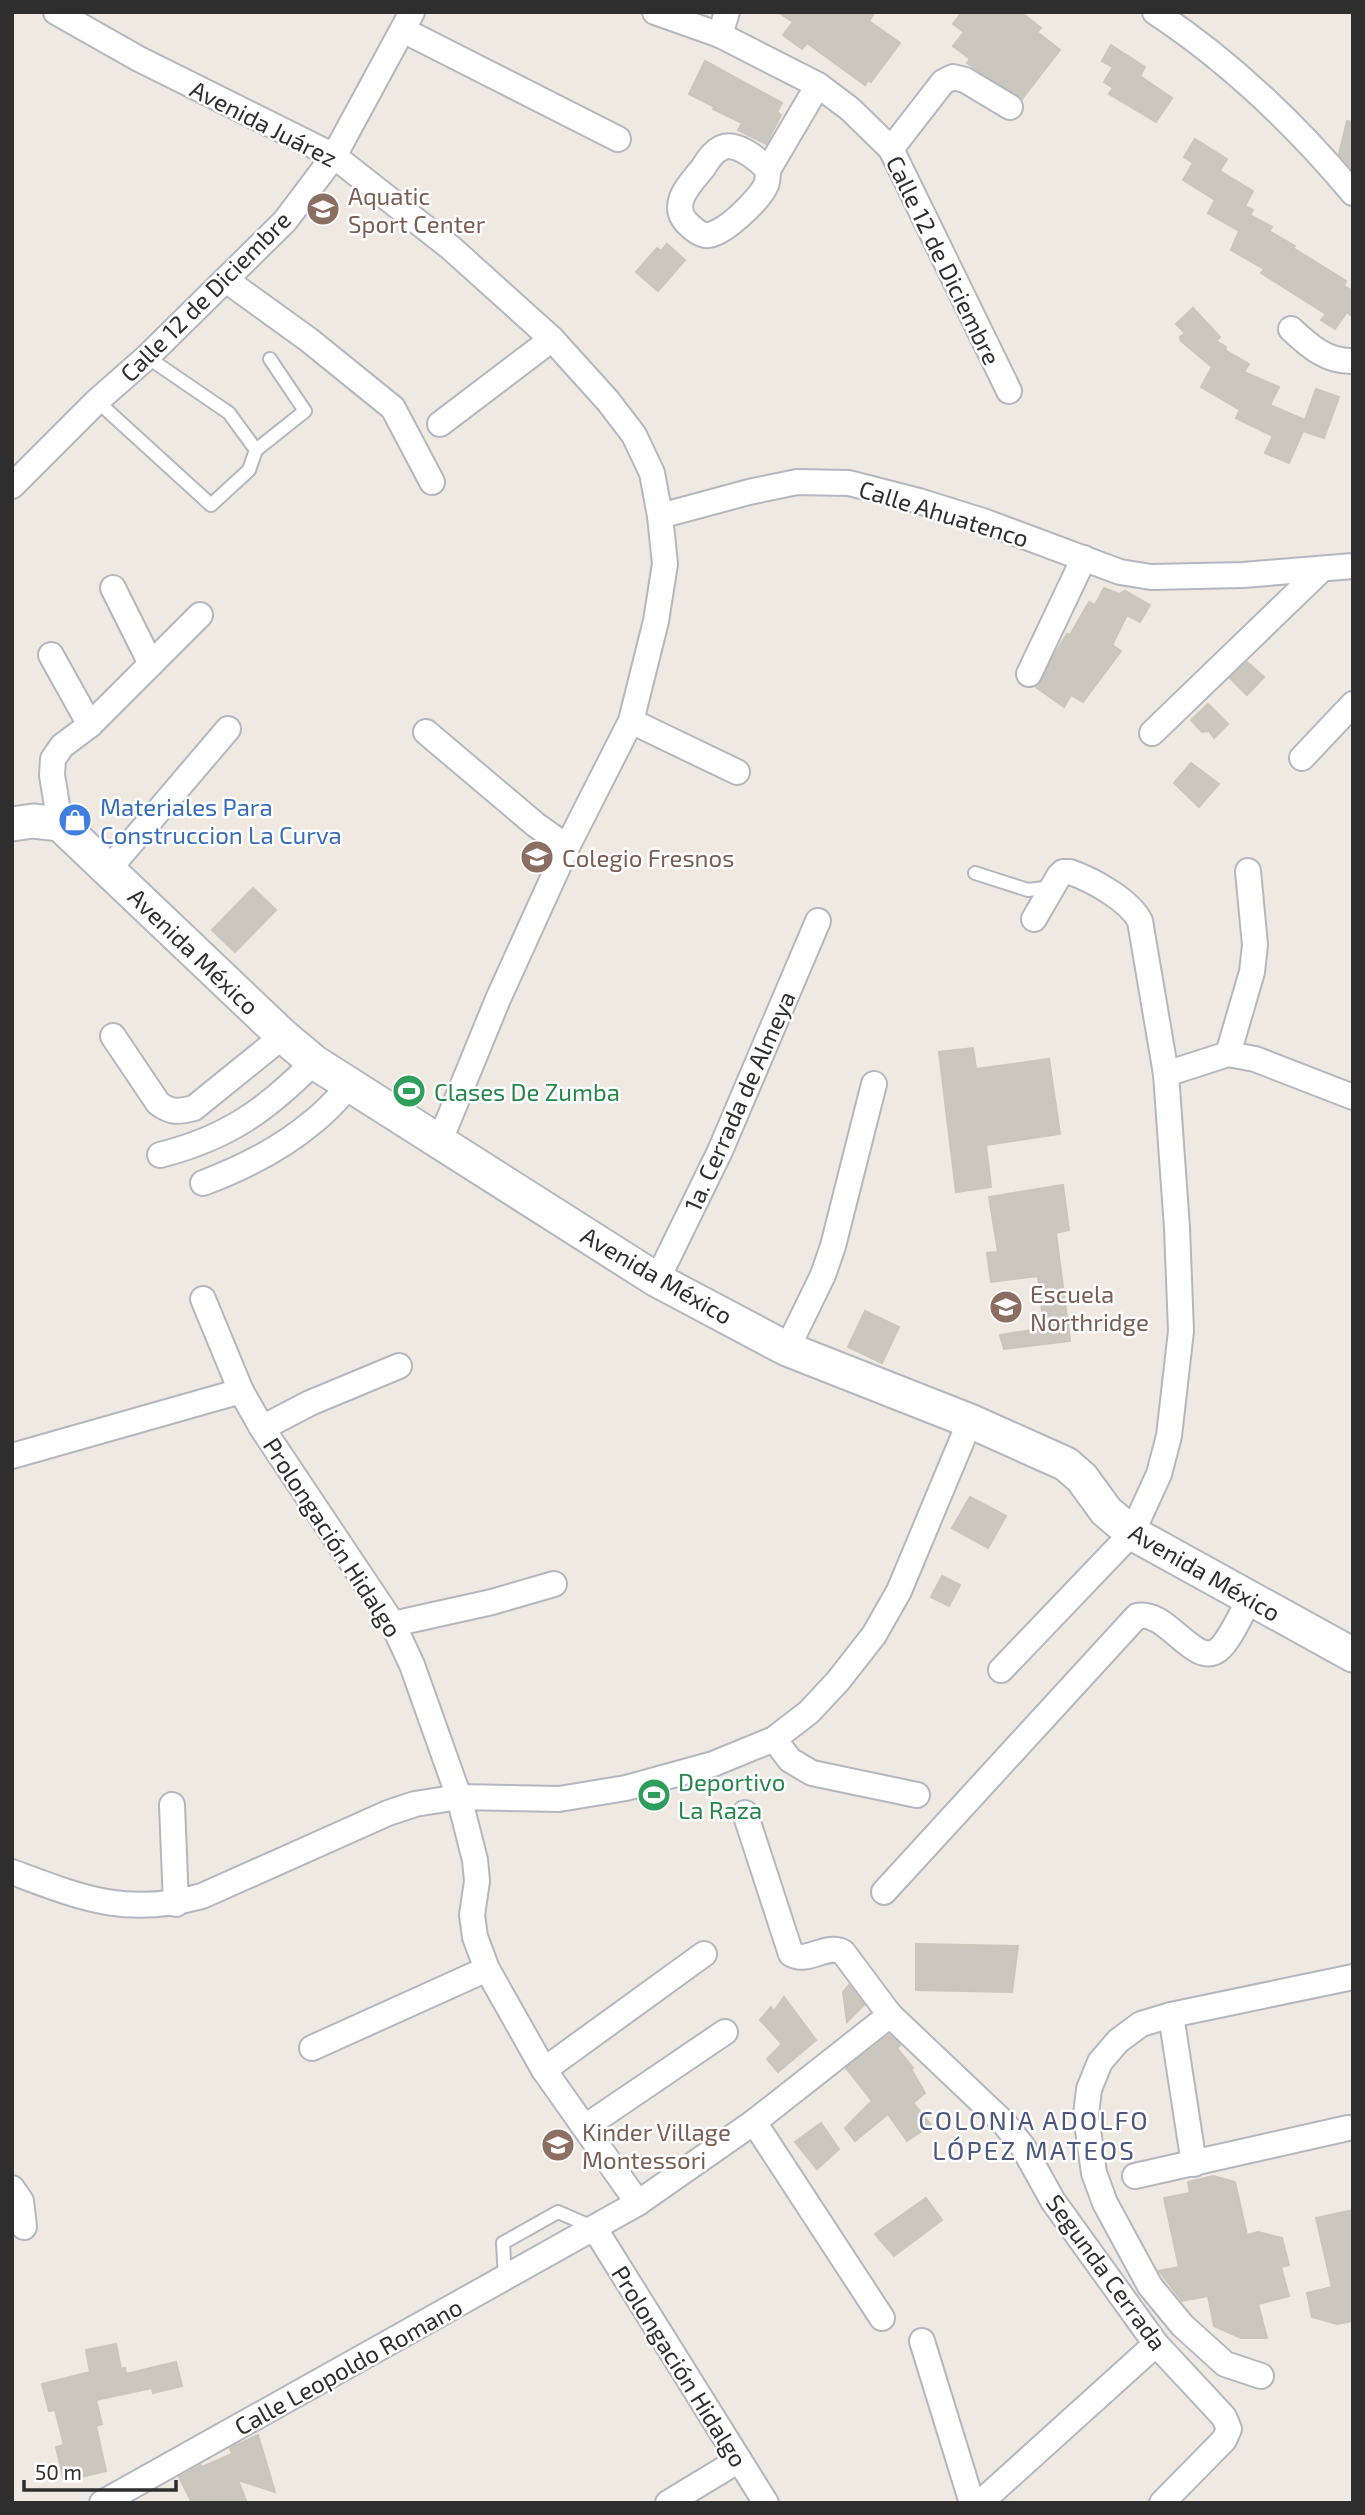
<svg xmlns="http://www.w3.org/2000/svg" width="1365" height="2515" font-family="'Exo 2',sans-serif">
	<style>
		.building { fill: #cbc7bf; stroke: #cbc5ba; stroke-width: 2 }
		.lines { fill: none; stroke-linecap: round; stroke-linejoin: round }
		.service-casing { stroke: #b4b7c1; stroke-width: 16 }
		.minor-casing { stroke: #b4b7c1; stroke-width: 28 }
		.secondary-casing { stroke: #b4b7c1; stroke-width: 37 }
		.service { stroke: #fff; stroke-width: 12 }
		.minor { stroke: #fff; stroke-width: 24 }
		.secondary { stroke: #fff; stroke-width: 33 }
		.labels { text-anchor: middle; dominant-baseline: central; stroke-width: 5; stroke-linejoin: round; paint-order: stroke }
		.street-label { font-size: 24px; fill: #2e2e2e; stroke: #fff }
		.education-label { font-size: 24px; fill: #785e54; stroke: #fff; text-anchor: start }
		.shop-label { font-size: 24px; fill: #366cbe; stroke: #fff; text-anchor: start }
		.leisure-label { font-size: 24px; fill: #27864d; stroke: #fff; text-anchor: start }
		.neighbourhood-label { font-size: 26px; letter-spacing: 2px; fill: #4d5680; stroke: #fff }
	</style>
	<rect width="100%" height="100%" fill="#efe9e1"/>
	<g class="building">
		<path d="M778,12H875L869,21L900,43L871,82L868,80L865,85L807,43L802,49L783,35L793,22Z"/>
		<path d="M962,12H1021L1041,28L1037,32L1060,50L1022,99L967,63L970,59L953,46L964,32L953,24Z"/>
		<path d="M1111,45L1145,67L1140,76L1172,98L1156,122L1109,94L1113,88L1104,82L1113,67L1102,61Z"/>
		<path d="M705,61L782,103L777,112L781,115L766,144L738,130L742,123L713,109L715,107L689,94Z"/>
		<path d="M1347,121L1353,122V170L1339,154Z"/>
		<path d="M1195,139L1227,159L1220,171L1253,191L1245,206L1253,210L1250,215L1272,227L1269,231L1295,246L1293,248L1346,281L1344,286L1353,291V317L1347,312L1335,329L1321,320L1326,314L1261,273L1264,269L1231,250L1239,231L1208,213L1215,200L1183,180L1193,163L1184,157Z"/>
		<path d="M667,244L685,260L658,291L636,272L657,248L661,251Z"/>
		<path d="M1193,308L1220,337L1216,341L1226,347L1225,350L1249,364L1244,372L1279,387L1270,405L1305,420L1316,389L1339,397L1324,438L1303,431L1289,463L1265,453L1273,436L1236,418L1240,410L1201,387L1212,367L1181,341L1180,337L1185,333L1176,324Z"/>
		<path d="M1104,588L1119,594L1125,591L1150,605L1140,622L1127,615L1112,645L1121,651L1083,702L1071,695L1064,707L1036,687L1042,680L1054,655L1067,634L1070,635L1089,602L1095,605Z"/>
		<path d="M1247,662L1264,677L1247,695L1230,678Z"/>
		<path d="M1208,704L1228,724L1214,738L1209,731L1202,732L1191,720Z"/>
		<path d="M1191,763L1219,784L1199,807L1174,783Z"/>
		<path d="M253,888L276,910L235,952L212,930Z"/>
		<path d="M973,1048L976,1069L1049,1059L1060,1134L986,1145L991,1187L956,1192L939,1052Z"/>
		<path d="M1063,1185L1069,1230L1056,1233L1070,1341L1004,1349L1000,1335L1044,1328L1038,1276L991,1282L987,1253L998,1252L989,1197Z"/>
		<path d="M865,1311L899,1327L882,1363L848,1347Z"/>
		<path d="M970,1497L1006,1516L988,1548L952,1528Z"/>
		<path d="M942,1576L960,1585L949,1606L931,1597Z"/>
		<path d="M916,1944L1018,1946L1012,1992L916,1990Z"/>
		<path d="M849,1985L864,2005L847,2022L843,1992Z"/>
		<path d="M784,1997L816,2040L778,2072L767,2059L782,2044L760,2020L771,2007L774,2011Z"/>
		<path d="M889,2035L900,2045L897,2048L913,2068L911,2069L925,2093L913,2103L931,2125L907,2141L888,2114L855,2141L845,2128L872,2101L846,2068Z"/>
		<path d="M821,2123L839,2149L817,2169L795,2142Z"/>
		<path d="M1213,2176L1235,2182L1247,2235L1258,2232L1282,2238L1289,2265L1281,2267L1289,2296L1258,2304L1267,2338H1241L1214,2326L1208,2296L1182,2301L1159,2271L1179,2267L1164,2198L1190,2193L1188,2182Z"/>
		<path d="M926,2198L942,2220L894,2256L875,2234Z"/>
		<path d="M1353,2210V2321L1337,2324L1312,2317L1307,2293L1332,2287L1316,2218Z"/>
		<path d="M116,2344L121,2369L125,2368L126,2374L176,2362L182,2386L153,2393L152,2388L96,2400L102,2424L96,2426L106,2471L64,2481L56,2447L64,2445L55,2410L49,2411L42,2384L90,2372L86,2350Z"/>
		<path d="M258,2435L275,2492L238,2480L247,2503H192L179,2477L201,2465L202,2467L232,2454L230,2448Z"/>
	</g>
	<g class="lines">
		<defs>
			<g id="service">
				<path d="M97,401L211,505L249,470L256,450L229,413L147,357"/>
				<path d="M256,450L305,411L270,359"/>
				<path d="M975,873L1028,890L1052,887"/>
				<path d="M505,2278L503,2243L558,2212L595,2228"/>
			</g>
			<g id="minor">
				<path d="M56,12L139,59L334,156L451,248L552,339L608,401L634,435L652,473L660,516L665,564L656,621L631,721L567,847L498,999L439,1143"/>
				<path d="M655,12L720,35L818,85L850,109L891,149L1009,391"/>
				<path d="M1155,12C1229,61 1296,125 1353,193"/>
				<path d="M403,30L618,139"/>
				<path d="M720,35L727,12"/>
				<path d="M891,149L943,82L953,77L965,80L1010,107"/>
				<path d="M768,170C758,159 736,141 721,148C713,152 707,161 703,168C690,184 669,204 687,223C692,228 699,234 705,235C721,238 760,199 766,185C768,180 768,175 768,170L818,85"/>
				<path d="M226,280L309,340L393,408L432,482"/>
				<path d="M1291,329C1309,346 1327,362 1353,361"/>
				<path d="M440,424L552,339"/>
				<path d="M12,486L97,401L147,357L285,221L334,156L412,12"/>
				<path d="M660,516L749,492L797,482L849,483L919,501L983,521L1120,572L1151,577L1243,575L1353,566"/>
				<path d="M113,588L151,664"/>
				<path d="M51,655L90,725"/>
				<path d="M1029,674L1084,558"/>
				<path d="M631,721L737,772"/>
				<path d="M426,732L536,825L567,847"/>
				<path d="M1152,733L1322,569"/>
				<path d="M1302,758L1353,704"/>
				<path d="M60,824L52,775L53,759L62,746L90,725L200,615"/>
				<path d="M108,870L228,729"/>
				<path d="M113,1036L158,1103C171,1113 178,1112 194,1108L283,1036"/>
				<path d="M1228,1054L1252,972L1255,945L1248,871"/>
				<path d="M1166,1074L1228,1054L1255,1059L1353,1097"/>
				<path d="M160,1155C227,1138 265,1111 314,1062"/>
				<path d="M203,1183C243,1168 281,1149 314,1121C327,1111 338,1098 349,1086"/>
				<path d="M657,1280L720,1151L818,921"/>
				<path d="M203,1299L241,1391L262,1428L393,1624L412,1665L459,1797L475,1860L477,1881L472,1915L475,1937L487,1969L544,2070L638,2203"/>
				<path d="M787,1349L823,1275L833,1246L874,1084"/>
				<path d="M262,1428L310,1403L399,1366"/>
				<path d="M12,1456L241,1391"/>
				<path d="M393,1624L492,1602L554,1584"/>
				<path d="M1001,1670L1132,1533L1159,1474L1169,1436L1181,1331L1177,1228L1166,1074L1140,921C1129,900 1093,880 1070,872H1063L1059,876L1034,919"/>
				<path d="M774,1739L790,1760L812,1773L917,1795"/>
				<path d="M172,1805L176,1904"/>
				<path d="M745,1813L791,1954C808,1964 826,1943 843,1952L890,2015L1004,2123L1023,2147L1053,2201L1156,2344L1224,2417L1229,2429L1224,2440L1162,2503"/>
				<path d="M12,1872C82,1898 126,1917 202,1896L388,1813L415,1804L459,1797L559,1799L626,1788L713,1764L774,1739L809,1712L838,1681L874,1635L899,1591L970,1421"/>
				<path d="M884,1892L1137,1616C1167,1609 1194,1668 1218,1650C1230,1641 1242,1612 1250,1598"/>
				<path d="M1171,2015L1194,2164"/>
				<path d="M312,2048L487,1969"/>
				<path d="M544,2070L704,1954"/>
				<path d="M754,2122L882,2318"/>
				<path d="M585,2127L725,2032"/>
				<path d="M1135,2176L1348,2128"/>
				<path d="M12,2188L21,2201L24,2227"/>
				<path d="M595,2229L766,2503"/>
				<path d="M922,2341L972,2503"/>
				<path d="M1261,2376L1225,2364L1182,2325L1150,2286L1105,2203L1094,2173L1086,2115L1089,2089L1100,2062L1118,2041L1141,2024L1171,2015L1353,1977"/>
				<path d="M102,2503L638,2203L754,2122L890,2015"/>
				<path d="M668,2503L739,2460"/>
				<path d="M980,2503L1156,2344"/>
			</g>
			<path id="secondary" d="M12,824L33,821L60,824L283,1036L314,1062L657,1280L787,1349L970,1421L1066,1464L1082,1478L1106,1511L1132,1533L1353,1655"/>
		</defs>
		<use href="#service" class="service-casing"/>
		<use href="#minor" class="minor-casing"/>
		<use href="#secondary" class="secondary-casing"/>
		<use href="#service" class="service"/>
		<use href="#minor" class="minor"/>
		<use href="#secondary" class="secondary"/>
	</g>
	<defs>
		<symbol id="school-disc" viewBox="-11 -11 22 22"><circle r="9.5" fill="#8d6e63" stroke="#fff"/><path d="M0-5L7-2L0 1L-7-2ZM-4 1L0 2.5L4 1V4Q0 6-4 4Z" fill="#fff"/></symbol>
		<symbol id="shop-disc" viewBox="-11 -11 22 22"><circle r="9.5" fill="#3f7fe0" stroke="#fff"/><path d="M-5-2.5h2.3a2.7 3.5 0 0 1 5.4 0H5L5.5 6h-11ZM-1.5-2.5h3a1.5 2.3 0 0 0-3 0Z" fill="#fff"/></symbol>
		<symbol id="stadium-disc" viewBox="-11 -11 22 22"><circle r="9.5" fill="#2e9e5b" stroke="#fff"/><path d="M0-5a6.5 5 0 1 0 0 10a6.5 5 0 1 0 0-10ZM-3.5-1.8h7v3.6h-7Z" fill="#fff"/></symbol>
	</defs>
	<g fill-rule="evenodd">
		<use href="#school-disc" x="304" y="190" width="38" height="38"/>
		<use href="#shop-disc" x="56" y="801" width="38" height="38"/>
		<use href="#school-disc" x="518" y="838" width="38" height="38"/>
		<use href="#stadium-disc" x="390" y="1072" width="38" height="38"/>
		<use href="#school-disc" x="987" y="1288" width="38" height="38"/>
		<use href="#stadium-disc" x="635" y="1776" width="38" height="38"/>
		<use href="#school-disc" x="539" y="2126" width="38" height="38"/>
	</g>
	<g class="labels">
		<g class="street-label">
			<text transform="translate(264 123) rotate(27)">Avenida Juárez</text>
			<text transform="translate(944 260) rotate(64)">Calle 12 de Diciembre</text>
			<text transform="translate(205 296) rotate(-45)">Calle 12 de Diciembre</text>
			<text transform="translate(944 513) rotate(17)">Calle Ahuatenco</text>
			<text transform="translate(194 951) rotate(44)">Avenida México</text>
			<text transform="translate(739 1101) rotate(-66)">1a. Cerrada de Almeya</text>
			<text transform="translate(657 1275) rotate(30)">Avenida México</text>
			<text transform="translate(333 1537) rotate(57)">Prolongación Hidalgo</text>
			<text transform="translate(1205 1572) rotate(30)">Avenida México</text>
			<text transform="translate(1107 2272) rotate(54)">Segunda Cerrada</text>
			<text transform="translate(348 2366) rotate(-29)">Calle Leopoldo Romano</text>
			<text transform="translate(680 2366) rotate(58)">Prolongación Hidalgo</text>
		</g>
		<g class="education-label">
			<text x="348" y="195">Aquatic<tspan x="348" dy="28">Sport Center</tspan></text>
			<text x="562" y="857">Colegio Fresnos</text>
			<text x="1030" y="1293">Escuela<tspan x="1030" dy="28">Northridge</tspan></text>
			<text x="582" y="2131">Kinder Village<tspan x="582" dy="28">Montessori</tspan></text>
		</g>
		<g class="shop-label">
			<text x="100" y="806">Materiales Para<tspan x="100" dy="28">Construccion La Curva</tspan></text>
		</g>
		<g class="leisure-label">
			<text x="434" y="1091">Clases De Zumba</text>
			<text x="678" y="1781">Deportivo<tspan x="678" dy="28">La Raza</tspan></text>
		</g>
		<g class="neighbourhood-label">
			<text x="1034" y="2119">COLONIA ADOLFO<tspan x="1034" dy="30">LÓPEZ MATEOS</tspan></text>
		</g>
	</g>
	<rect width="1365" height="2515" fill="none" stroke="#2e2e2e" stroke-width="28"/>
	<path d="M24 2480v10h152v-10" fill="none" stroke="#2e2e2e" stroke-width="3.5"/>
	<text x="35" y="2480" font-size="21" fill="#2e2e2e" stroke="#ffffff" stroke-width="5" paint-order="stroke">50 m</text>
</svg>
